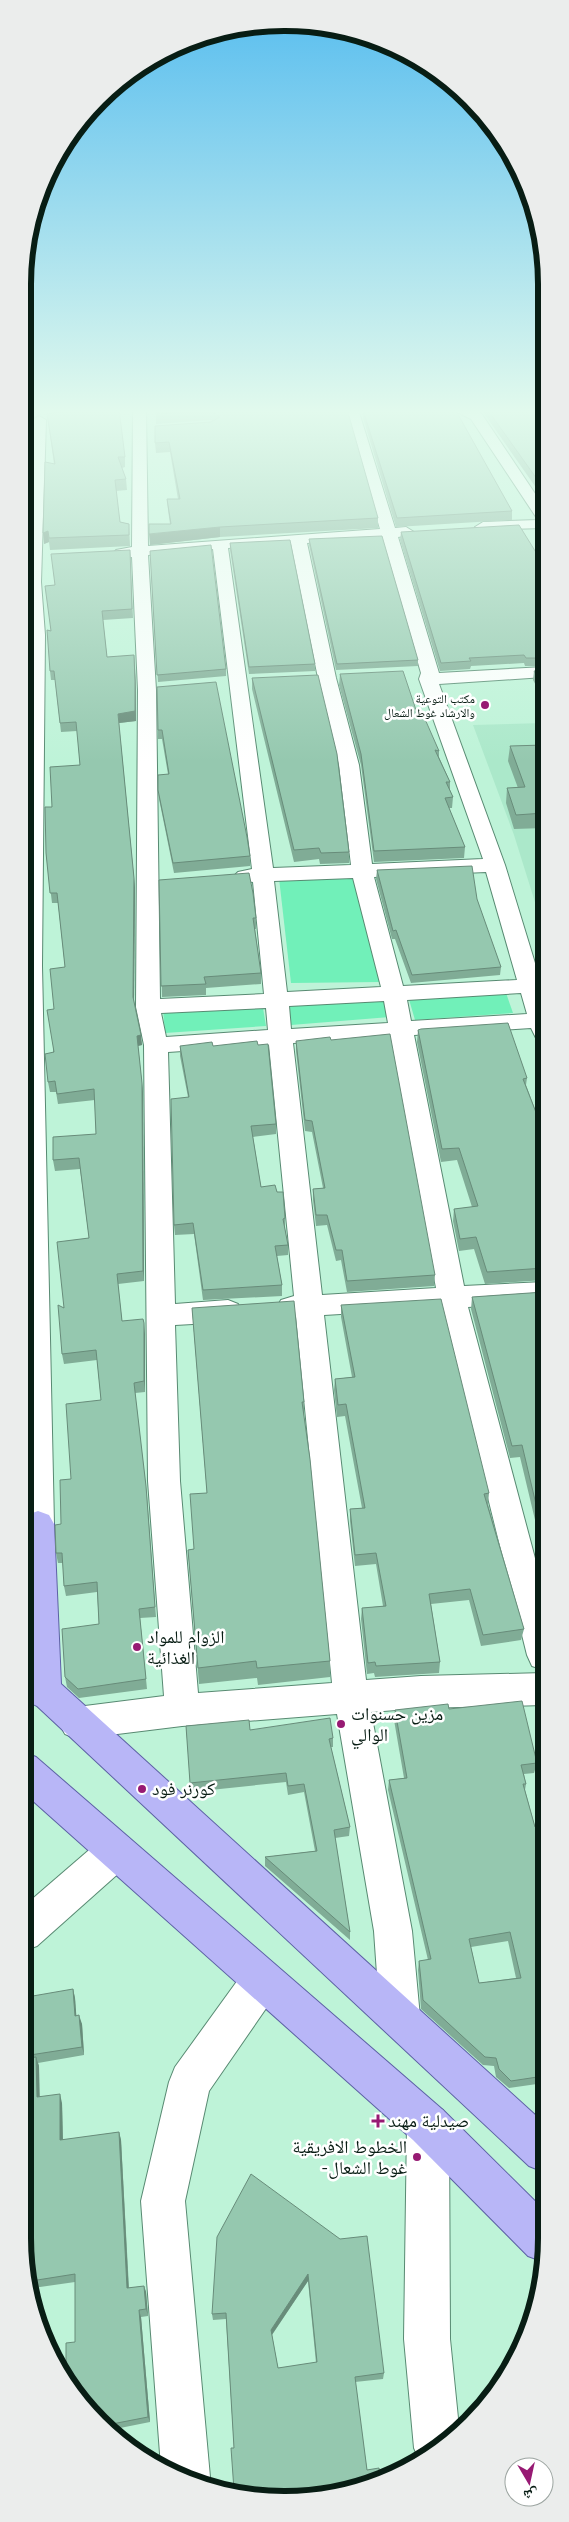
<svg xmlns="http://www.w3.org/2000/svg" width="569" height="2522" font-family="Montserrat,'Noto Naskh Arabic',sans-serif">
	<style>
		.built { fill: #abe8ca }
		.green { fill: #71f0b9 }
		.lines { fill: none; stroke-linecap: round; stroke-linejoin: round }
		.minor-casing { stroke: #588a72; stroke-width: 2 }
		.major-casing { stroke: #5c61a4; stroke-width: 2 }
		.highway-casing { stroke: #5c61a4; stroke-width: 2 }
		.minor { fill: #fff; fill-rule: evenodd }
		.major { fill: #b8b6f7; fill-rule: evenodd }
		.highway { fill: #8986f1; fill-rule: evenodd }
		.wall { fill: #80ac96; fill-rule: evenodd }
		.shaded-wall { fill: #688c7a }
		.building { fill: #95c8af; stroke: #688c7a; fill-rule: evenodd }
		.poi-dot { fill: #971a73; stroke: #fff; stroke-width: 2 }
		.labels { text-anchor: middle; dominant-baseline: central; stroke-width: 5; stroke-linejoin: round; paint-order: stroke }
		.far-poi-label { font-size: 12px; fill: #081d14; stroke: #fff; text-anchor: end }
		.near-poi-label { font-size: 18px; fill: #081d14; stroke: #fff; text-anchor: start }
		.rim { fill: none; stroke: #081d14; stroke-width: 6 }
	</style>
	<rect width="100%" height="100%" fill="#bef3d8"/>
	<path class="built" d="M544,723V931L514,835L473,725Z"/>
	<g class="green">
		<path d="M358,874L380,982L291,983L279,878Z"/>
		<path d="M505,990L513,1013L415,1020L408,996Z"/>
		<path d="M384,994L390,1017L291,1025L287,1001Z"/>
		<path d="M262,1002L266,1026L165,1033L163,1009Z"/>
	</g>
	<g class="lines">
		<defs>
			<g id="minor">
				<path d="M133,409H146L148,546L380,529L345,409H358L395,528L406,527L414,532L411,535L398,537L439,673L544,667V677L439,684L505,865L542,986L544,1040L536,1038L531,1028L414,1035L464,1286L544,1282V1302L468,1307L544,1592V1670L532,1666L527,1655L441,1308L324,1315L366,1680L421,1676L544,1673V1705L421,1708L371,1712L412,1931L420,2017L414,2031L400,2037L386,2031L380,2017L374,1931L337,1714L182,1726L77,1739L65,1734L59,1723L65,1712L77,1707L164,1696L148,1481L144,1045L136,1007L138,690L132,557L122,558L114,553L116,550L132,547ZM382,538L421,673L419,679L483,859L372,864L359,765L336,678L307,543ZM291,544L318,678L339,765L351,865L273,868L228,548ZM213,549L252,869L238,872L234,876L238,880L253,882L264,994L160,999L156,690L148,555ZM486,872L517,980L403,986L374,877ZM353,878L381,987L287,992L274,881ZM521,993L527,1014L411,1021L407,1000ZM384,1001L388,1023L291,1029L289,1006ZM266,1008L268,1030L166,1037L161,1013ZM390,1037L436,1288L322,1295L293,1043ZM269,1045L294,1296L281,1300L277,1307L281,1314L296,1317L332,1683L198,1693L180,1481L175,1325L228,1322L238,1318L242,1311L238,1304L228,1300L175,1304L168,1052Z"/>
				<path d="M451,409H474L481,413L544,507V528L478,530L475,527L483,522L538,520L471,419Z"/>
				<path d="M39,416L46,420L41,582L45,635L42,966L54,1524L34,1560L23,1564L24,776L27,635L25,582L32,420Z"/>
				<path d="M116,1833L129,1838L135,1851L129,1864L37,1946L23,1951V1907L103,1838Z"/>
				<path d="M262,1960L276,1966L282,1980L276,1994L209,2091L185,2201L210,2477L207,2483L169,2473L161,2467L141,2201L169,2082L175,2067L248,1966Z"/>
				<path d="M428,2104L443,2110L449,2125L450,2339L459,2428L444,2445L419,2459L414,2448L404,2339L407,2125L413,2110Z"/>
			</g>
			<g id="major">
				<path d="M38,1511L49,1515L54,1524L61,1684L544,2123V2172L529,2166L37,1706C18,1699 23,1672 23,1656L26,1657L23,1521L27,1515Z"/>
				<path d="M23,1752L36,1757L443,2110L544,2210V2262L528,2256L413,2140L23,1792Z"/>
			</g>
			<path id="highway" d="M25,409H36L34,412L25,413Z"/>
		</defs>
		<use href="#minor" class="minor-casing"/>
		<use href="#major" class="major-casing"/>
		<use href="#highway" class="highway-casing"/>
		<use href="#minor" class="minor"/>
		<use href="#major" class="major"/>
		<use href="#highway" class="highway"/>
	</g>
	<g class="wall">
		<path d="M156,409H325L378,518V528L220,537L150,545L170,524L168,510L167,499H178L170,452L156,453L155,443L212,421L211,420L156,424Z"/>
		<path d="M479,409H544V499L483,412Z"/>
		<path d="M363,410L512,511V520L396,527L363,418Z"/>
		<path d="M47,414L125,457V467L122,468L126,479L127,490L116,491L120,522L129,524L130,546L50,550L49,542L44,544L54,464Z"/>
		<path d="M401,532L537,554H544V666H525L524,663L471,666L470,669L440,671L400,540Z"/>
		<path d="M309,539L418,660V666L336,670L309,545Z"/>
		<path d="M230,543L315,664V671L249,674L230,550Z"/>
		<path d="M130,550L133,618L103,620L107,657L135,665L136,690V721L119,723L135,888L134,1001L142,1045L138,1046L143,1093L144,1281L118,1284L122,1321L145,1334V1392L135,1393L147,1496L156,1617L140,1618L147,1689L79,1698L67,1687L65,1677L99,1624L97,1592L66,1596L64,1586L63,1563H58L56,1553L61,1524L71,1479L101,1400L97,1360L64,1364L62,1354L64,1308L89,1238L80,1169L55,1171L53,1160L96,1134L95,1100L58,1104L56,1092H50L48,1082L53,1052L54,1009L65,967L58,903H52L46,853L52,807L80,765L77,731L61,732L55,680H51L50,671L51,631Z"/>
		<path d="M150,551L226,669V676L158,682Z"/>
		<path d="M544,670V700L533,680L534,671Z"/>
		<path d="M340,674L416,710L439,751V757L450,782V790L453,797L452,808H449L465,847L464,858L374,862L361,765L339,685Z"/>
		<path d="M252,678L349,852V863L320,864L319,859L294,862L252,689Z"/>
		<path d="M157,687L250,856V866L174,873L159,799L158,790L168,774L162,739H158Z"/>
		<path d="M544,745V828L514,829L506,803L507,788H518L508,761L510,746Z"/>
		<path d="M377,870L501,967L500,975L411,983L395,939H392L376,879Z"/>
		<path d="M159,880L256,918V929H255L261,973V984L206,988V995L162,997Z"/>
		<path d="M418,1030L527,1078L526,1085L544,1133V1280L485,1284L474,1249L459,1251L453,1221L454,1209L472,1207L457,1160L441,1162L417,1042Z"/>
		<path d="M296,1041L435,1275L434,1286L347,1292L341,1260L336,1261L327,1225L316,1226L313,1200V1189L323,1188L312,1132L305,1131L296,1051Z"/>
		<path d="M180,1046H213L276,1124V1134L253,1137L261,1187L277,1192L285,1218V1229L288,1245V1255L277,1256L282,1285V1296L203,1300L194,1234L175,1235L174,1225L188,1097L180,1056Z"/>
		<path d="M544,1292V1545H541L520,1457L510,1458L471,1309L472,1297Z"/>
		<path d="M341,1305L489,1493L488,1504L524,1629L521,1640L481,1646L469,1600L431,1604L440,1662L439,1673L375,1677L374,1673L367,1674L361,1619L362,1608L383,1606L376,1564L355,1566L350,1521V1509L362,1508L345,1416L337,1417L334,1390L335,1379L352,1377L341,1317Z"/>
		<path d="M192,1308L304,1402V1418L330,1661V1677L258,1685L257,1678L199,1684L188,1550L194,1549L207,1493Z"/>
		<path d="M449,1709L537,1763L534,1773L524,1774L526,1784L525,1790L535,1827L544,1851V2083L509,2088L496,2077L494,2066L483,2065L421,2009L418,1970L419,1961L428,1960L388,1790L389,1780L404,1778L394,1720L395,1710ZM508,1941L516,1978L479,1983L471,1947Z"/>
		<path d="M186,1726L250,1730L333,1738V1747H331L350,1827L349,1836L335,1838L350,1932V1940L265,1866V1857L315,1851L304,1792L288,1795L286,1782L191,1792Z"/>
		<path d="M73,1989L75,1998L76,2016L82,2024L84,2055L38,2063L39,2066V2097L62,2103L63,2140L119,2132L121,2140L129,2288L144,2286L146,2292L148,2316L141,2317L150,2422L115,2429V2431L75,2342V2282L33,2288L22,2238L31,2058L30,2055Z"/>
		<path d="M251,2174L384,2373L383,2379L355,2382L367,2470L234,2448L226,2319L213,2320L212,2314ZM308,2281L316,2363L278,2368L272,2335Z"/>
	</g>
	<g class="shaded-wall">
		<path d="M27,460L28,468L25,549L24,520Z"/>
		<path d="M220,527V537L150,545L149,534Z"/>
		<path d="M48,531L49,542L44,544L43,533Z"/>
		<path d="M134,655L136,690V721L119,723L118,714Z"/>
		<path d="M134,878L135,888L134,1007L133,997Z"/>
		<path d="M141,1035L142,1045L137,1046V1036Z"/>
		<path d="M142,1083L143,1093L144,1281L143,1271Z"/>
		<path d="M144,1323L145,1334V1392L144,1381Z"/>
		<path d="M73,1989L75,1998L77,2024L75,2016Z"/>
		<path d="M79,2015L82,2024L84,2055L82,2047Z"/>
		<path d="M36,2057L39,2066L40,2106L37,2097Z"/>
		<path d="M60,2094L62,2103L63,2148L60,2140Z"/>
		<path d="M119,2132L121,2140L129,2295L127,2288Z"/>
		<path d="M308,2274V2281L271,2336V2330Z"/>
		<path d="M144,2286L146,2292L148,2316L146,2309Z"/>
		<path d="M139,2310L141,2317L150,2422L148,2417Z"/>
	</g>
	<g class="building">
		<path d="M77,409H119L125,457H118L126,479L115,480L120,522L129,524V535L49,538L48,531L43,533L45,462L55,464L47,414Z"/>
		<path d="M156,409H347L378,518L220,527L149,534V524H171L167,499H180L169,442L155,443V426L211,422L220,417L211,411L156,414Z"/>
		<path d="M382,409H455L512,511L397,518L363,410Z"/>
		<path d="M487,409H544V489Z"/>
		<path d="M25,459L27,460L24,520Z"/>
		<path d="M519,525L537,554H544V658H526L524,655L469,658L471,661L441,663L401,532Z"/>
		<path d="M382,536L418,660L337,664L309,539Z"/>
		<path d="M290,540L315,664L249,667L230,543Z"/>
		<path d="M211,545L226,669L157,675L150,551Z"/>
		<path d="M130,550L132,609L102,611L107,657L134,655L135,681V711L118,714L134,878L133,997L141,1035L137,1036L142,1083L143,1271L117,1274L122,1321L143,1319L144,1323V1381L134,1383L146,1486L155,1607L139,1609L146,1679L78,1689L65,1677L62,1629L99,1624L97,1582L64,1586L62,1553H56L55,1525L61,1524L60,1480L71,1479L66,1404L101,1400L96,1350L62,1354L58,1305L64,1308L57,1242L89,1238L79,1158L53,1160V1137L96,1134L94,1089L57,1094L55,1081L48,1082L45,1054L54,1052L47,1010L54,1009L50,969L65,967L57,893H50L46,853L45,807H52L50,767L80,765L76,722L60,723L54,671H50L47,630L51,631L45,586L55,585L51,554Z"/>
		<path d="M544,670V689L534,671Z"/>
		<path d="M403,671L416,710H421L439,751L435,750L450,782H446L453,797L445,798L465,847L374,851L361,754L340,674Z"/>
		<path d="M318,675L337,754L349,852L321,853L319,848L294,850L252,678Z"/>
		<path d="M216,682L247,837L250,856L173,863L158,790V775L169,774L162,730H158L157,687Z"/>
		<path d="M544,745V813L516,815L507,788L525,787L510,746Z"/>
		<path d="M472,866L477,899L501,967L412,975L396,930L393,931L377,870Z"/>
		<path d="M249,873L253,893L256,918H253L261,973L204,977L206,984L161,986L159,880Z"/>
		<path d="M508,1023L527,1078L523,1079L544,1133V1268L487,1272L476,1237L460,1239L454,1209L478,1206L459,1148L442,1149L418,1030L421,1029Z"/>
		<path d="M390,1034L435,1275L347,1281L342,1250H336L327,1215H316L313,1189L325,1188L312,1121L305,1120L296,1041L330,1037L331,1040Z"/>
		<path d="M257,1041L258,1045L268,1044L276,1124L251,1126L261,1187L275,1185L277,1192H283L285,1218L283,1219L288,1245L275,1246L282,1285L203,1290L193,1223L174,1225L171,1099L189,1097L180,1046L212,1042L213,1046Z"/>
		<path d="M544,1292V1534H543L522,1445L512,1446L472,1297Z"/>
		<path d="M441,1299L489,1493L484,1494L524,1629L483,1635L470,1589L429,1594L440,1662L376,1666L375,1662L368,1663L362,1608L386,1606L376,1553L355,1555L350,1509L365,1508L346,1404L338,1405L335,1379L355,1377L341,1305Z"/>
		<path d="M294,1301L304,1402H302L310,1459L330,1661L257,1668L256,1661L198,1668L188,1550L194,1549L190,1494L207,1493L192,1308Z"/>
		<path d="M522,1701L537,1763L521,1765L526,1784H523L535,1827L538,1826L544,1851V1958H543L544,1962V2076L511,2081L499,2069L496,2058L485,2057L423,2000L419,1961L431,1959L389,1780L407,1778L395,1710L448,1704L449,1709ZM510,1932L521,1978L479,1983L469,1939Z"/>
		<path d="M330,1718L333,1738L329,1739L350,1827L334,1830L350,1932L265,1857L317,1851L304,1784L288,1786L286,1773L190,1783L186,1726L249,1720L250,1730Z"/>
		<path d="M73,1989L75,2016L79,2015L82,2047L30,2055L27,1997Z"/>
		<path d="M36,2057L37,2097L60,2094V2140L119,2132L127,2288L144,2286L146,2309L139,2310L148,2417L112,2424L113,2430L88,2410L66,2375V2343L75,2342V2274L31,2281L22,2238L23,2059Z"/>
		<path d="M251,2174L340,2239L367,2236L384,2373L355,2377L367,2470L379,2468L380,2479L368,2486L267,2499L234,2490L231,2448H234L226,2313L212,2314L217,2237ZM308,2274L317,2362L278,2368L271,2330Z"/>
	</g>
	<linearGradient id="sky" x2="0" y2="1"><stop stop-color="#57bdef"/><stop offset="0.54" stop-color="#e2faed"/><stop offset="1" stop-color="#e2faed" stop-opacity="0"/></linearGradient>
	<rect width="569" height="762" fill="url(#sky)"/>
	<g class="poi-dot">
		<circle cx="485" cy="705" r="5"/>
		<circle cx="137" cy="1647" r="5"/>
		<circle cx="341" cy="1724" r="5"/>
		<circle cx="142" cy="1789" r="5"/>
		<path d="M375.5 2113.5h5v5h5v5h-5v5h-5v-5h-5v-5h5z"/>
		<circle cx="417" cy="2157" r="5"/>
	</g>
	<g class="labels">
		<g class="far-poi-label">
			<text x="475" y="698">مكتب التوعية<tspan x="475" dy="14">والارشاد غوط الشعال</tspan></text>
		</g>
		<g class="near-poi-label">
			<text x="147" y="1637">الزوام للمواد<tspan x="147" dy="21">الغذائية</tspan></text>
			<text x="351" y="1714">مزين حسنوات<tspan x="351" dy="21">الوالي</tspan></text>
			<text x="152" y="1789">كورنر فود</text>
			<text x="388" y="2121">صيدلية مهند</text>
			<text x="407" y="2147" text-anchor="end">الخطوط الافريقية<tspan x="407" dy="21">-غوط الشعال</tspan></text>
		</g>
	</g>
	<path d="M0 0H569V2522H0ZM284 31H285A253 253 0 0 1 538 284V2238A253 253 0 0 1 285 2491H284A253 253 0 0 1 31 2238V284A253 253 0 0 1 284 31Z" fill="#ebedec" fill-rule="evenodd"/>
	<path class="rim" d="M284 31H285A253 253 0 0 1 538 284V2238A253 253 0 0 1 285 2491H284A253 253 0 0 1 31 2238V284A253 253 0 0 1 284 31Z"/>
	<g transform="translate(529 2482) rotate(171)"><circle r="24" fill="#ffffff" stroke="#9ca5a1"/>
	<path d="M0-4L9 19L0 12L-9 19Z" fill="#971a73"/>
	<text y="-8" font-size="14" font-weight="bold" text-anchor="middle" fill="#081d14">ش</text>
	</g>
</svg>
